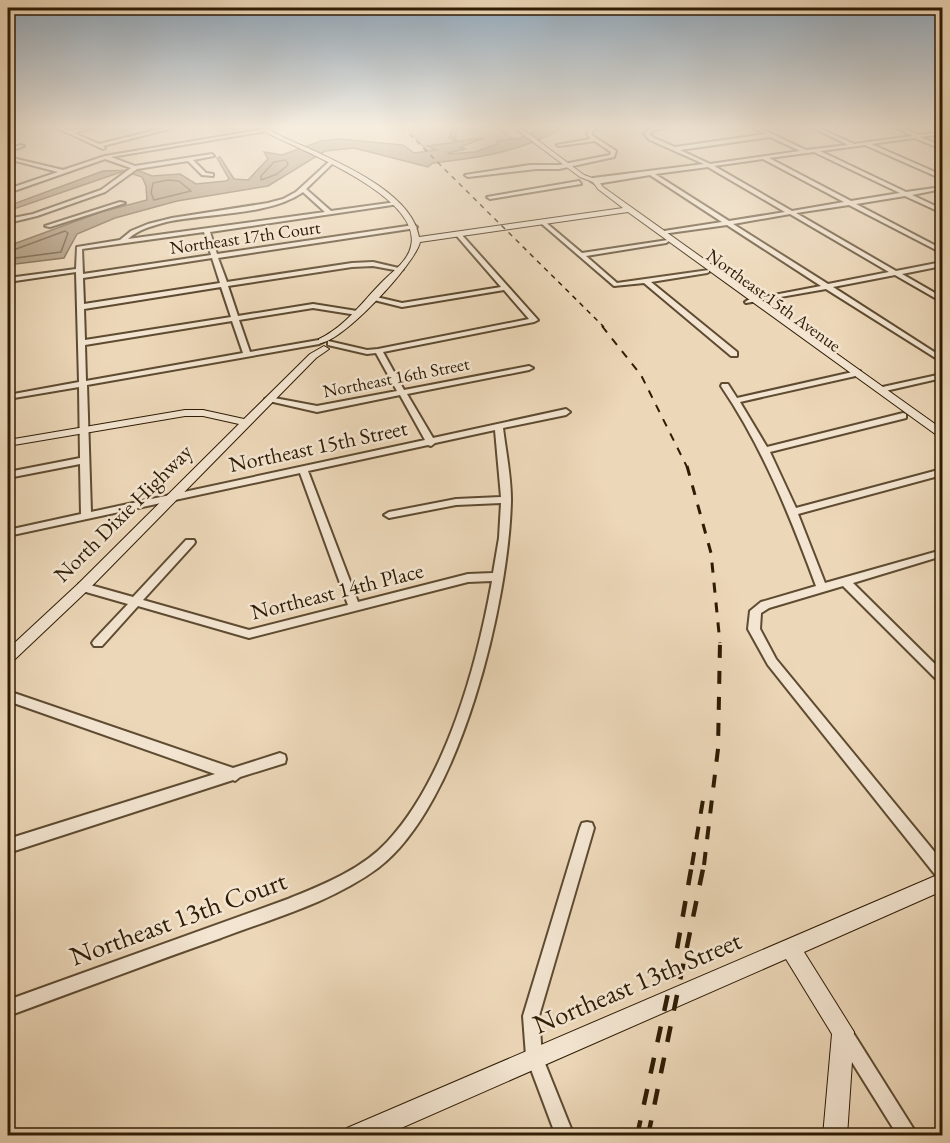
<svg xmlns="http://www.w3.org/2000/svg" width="950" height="1143" font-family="'EB Garamond',serif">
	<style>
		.green { fill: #ccb799; stroke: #7e6a4e; stroke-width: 1.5 }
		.water { fill: #ac977b; stroke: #7a664b; stroke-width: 1.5 }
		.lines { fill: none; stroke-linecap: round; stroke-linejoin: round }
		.shore { stroke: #6e5a40; stroke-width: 1.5 }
		.street-casing { stroke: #5e4b31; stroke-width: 4 }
		.secondary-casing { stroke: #2f1c04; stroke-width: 2 }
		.street { fill: #f3e5d1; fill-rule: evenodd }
		.secondary { fill: #f3e5d1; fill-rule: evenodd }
		.rail-far4 { stroke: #2f1c04; stroke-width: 1.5; stroke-dasharray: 5 5; stroke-linecap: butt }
		.rail-far3 { stroke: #2f1c04; stroke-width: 2; stroke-dasharray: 8 8; stroke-linecap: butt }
		.rail-far2 { stroke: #2f1c04; stroke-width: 3; stroke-dasharray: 10 10; stroke-linecap: butt }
		.rail-far1 { stroke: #2f1c04; stroke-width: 4; stroke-dasharray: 13 13; stroke-linecap: butt }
		.rail { stroke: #2f1c04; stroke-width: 4.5; stroke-dasharray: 16 16; stroke-linecap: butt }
		.labels { text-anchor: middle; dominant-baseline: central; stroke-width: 5; stroke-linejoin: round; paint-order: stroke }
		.far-street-label { font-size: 18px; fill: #2f1c04; stroke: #f3e5d1 }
		.street-label { font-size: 22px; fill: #2f1c04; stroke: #f3e5d1 }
		.near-street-label { font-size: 27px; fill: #2f1c04; stroke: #f3e5d1 }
	</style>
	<rect width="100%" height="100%" fill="#ecd7b8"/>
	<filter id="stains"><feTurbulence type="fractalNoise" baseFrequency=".00333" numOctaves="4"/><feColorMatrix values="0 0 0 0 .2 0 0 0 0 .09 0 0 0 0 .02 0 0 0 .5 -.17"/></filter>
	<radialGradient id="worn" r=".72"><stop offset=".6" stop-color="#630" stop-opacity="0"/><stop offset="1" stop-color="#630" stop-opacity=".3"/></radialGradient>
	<path class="green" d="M406,127H496L511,138C495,151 454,162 433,154C424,150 413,134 406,127Z"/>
	<path class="water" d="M454,127H462L457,131L455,139L458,141L484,138L460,147L465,149L448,153L450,154L475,152L498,144L497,141L520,138L544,127H564C522,152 477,158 433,163L428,167L354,148L325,151L268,186L177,201L115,218L77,234L64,258L8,265V246L101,212L147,200L146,186L142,177L124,171L8,211V206L103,171L137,170L152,176L180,174L196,184L226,181L229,179L217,158L220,157L234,179L248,180L268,159L264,152L282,155L321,141L340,139L403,145L414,153L436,150L427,146L457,142L449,138Z"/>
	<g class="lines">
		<g class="shore">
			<path d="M286,160L288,165L277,174L261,180V176L274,162Z"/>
			<path d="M168,180L179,181L191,191L154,200L151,193L153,183Z"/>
			<path d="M8,252L65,231L68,233L61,252L8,259"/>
		</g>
		<defs>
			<g id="street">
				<path d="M55,127H60L70,131L96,127L74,133L99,144L169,127H176L103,146L105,148L103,149Z"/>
				<path d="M591,127H595L591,134L593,136L616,151L614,157L559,169H536L468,177L465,175L530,165H559L610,155L611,152L595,141L559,146L557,145L591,139L587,134Z"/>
				<path d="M658,127H669L654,130L649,134L654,138L675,147L766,134L752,127H757L806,150L848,145L812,127H817L854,144L913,136L895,127H901L919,135L942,132V134L920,137L942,146V149L914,138L871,144L942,175V179L865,145L820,151L906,192L942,187V189L912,195L942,209V213L905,196L856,204L942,249V253L849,205L796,213L896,271L942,262V266L902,274L942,297V302L895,275L833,287L942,357V362L826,289L746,303L745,302L748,300L821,286L727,225L662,234V232L664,231L722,222L650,175L596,184L591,181L593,178L704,164L650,140L644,134L651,128ZM770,137L800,151L710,164L680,150ZM814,152L900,193L851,201L769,158ZM763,159L844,202L792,211L714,166ZM708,167L785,212L729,221L655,174ZM790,214L889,272L828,284L733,224Z"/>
				<path d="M265,129L267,131L111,157L135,166L212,154L214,156L193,160L206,173L213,174V176L202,175L188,161L137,169L105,192L37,216L8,223V219L33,214L101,190L131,168L105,159L8,193V189L58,172L8,159V157L63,170L105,156Z"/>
				<path d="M20,145L24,146L8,152V150Z"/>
				<path d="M331,160L333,163L306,189L331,211L396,202L399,204L210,232L217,254L414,225L417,227L416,228L218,258L227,282L352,263L373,262L403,269L400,271L373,266L352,267L228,286L238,316L313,304L357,311L361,313L357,315L313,308L239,320L250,352L319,340L323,342L319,344L87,385L91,512L425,440L400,395L317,412L269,401L265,399L269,397L317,406L397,391L376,353L367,354L328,345V341L367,350L378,349L529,319L504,290L402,307L370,299V297L372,296L402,303L501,287L456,235L461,234L538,320L534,322L383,352L404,390L529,366L533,368L529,370L407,394L433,438L566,409L570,412L566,415L503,428C506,452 511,476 511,500C509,601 461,805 378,868C332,902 274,918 221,938C150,963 79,990 8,1016V1000L288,899C322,885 361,870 387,842C446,779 477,665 492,581L468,582L249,638L138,606L102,646H94L92,643L94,640L128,604L79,590L78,587L79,584L83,583L133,597L186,540H194L195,542L194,544L143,600L249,630L348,605L300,473L8,536V530L81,514L80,464L8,478V472L80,458L79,387L8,399V395L79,382L76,272L8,282V278L76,269L77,247L120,240L131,231L148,224L172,218L268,203L283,199L296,192ZM303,192L325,212L128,239C139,229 152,226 166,222C207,213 269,216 303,192ZM204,232L211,255L83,274L82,249ZM212,258L220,283L84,304L83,278ZM221,287L231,317L85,340L84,309ZM232,321L243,353L86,381L85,345ZM495,430L501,497L456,499L389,512L384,515L389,518L456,505L501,503L499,538L493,573L468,574L358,602L308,471L428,445L431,446L435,443Z"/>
				<path d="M579,181L581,184L490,199L487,197Z"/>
				<path d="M120,202L125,203L50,227L45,226Z"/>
				<path d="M544,221L582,253L668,240L669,241L666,243L586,256L617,283L709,270V272L707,273L651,282L737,352V356H731L644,283L614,286L542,224L541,223Z"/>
				<path d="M857,371H860V375L740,402L767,447L903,413L906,414V418L770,452L796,508L942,469V475L798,514L825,583L942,550V556L853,583L942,671V683L938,681L843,586L769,608L761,613L760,629L776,659L942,861V879L937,877L768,665L748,629L750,611L761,602L816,586C790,516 763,448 721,386L722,384H728L737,398Z"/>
				<path d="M942,374V378L881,392L877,390L878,388Z"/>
				<path d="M8,691L233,768L280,753L285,755L286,759L285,763L240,777L235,781L233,780L8,853V839L215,774L8,701Z"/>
				<path d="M587,822L592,823L594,828L539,1016L542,1056L574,1136H556L526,1056L523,1016L580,828L582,823Z"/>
				<path d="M846,1029L852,1031L918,1136H898L840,1043L838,1037L840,1031Z"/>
			</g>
			<g id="secondary">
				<path d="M260,127H266C278,136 294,142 308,148C344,165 412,194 419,237L623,208L598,189L593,182L580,177L513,127H520L584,175L598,180L603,187L942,429V437L938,436L628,212L420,242C416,263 340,345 319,343V339C346,326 362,302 383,281C393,271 408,261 411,246C423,197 301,150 267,133Z"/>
				<path d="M324,346L329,349L316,358L88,590L13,661L8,663V649L78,584L239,424L203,416H185L8,446V440L185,410H203L244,419L310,354Z"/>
				<path d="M942,873V891L804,952L854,1032L847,1136H823L832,1034L786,959L383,1136H344L347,1128Z"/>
			</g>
		</defs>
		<use href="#street" class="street-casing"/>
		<use href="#secondary" class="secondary-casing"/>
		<use href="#street" class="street"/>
		<use href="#secondary" class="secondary"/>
		<path class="rail-far4" d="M402,127L604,327"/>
		<path class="rail-far3" d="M602,326L641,375L687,467"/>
		<path class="rail-far2" d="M687,466L711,553L720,643"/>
		<g class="rail-far1">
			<path d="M692,865L704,794"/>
			<path d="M704,865L718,749L720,642"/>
		</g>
		<g class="rail">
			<path d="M637,1136L674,966L692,864"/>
			<path d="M648,1136L704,864"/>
		</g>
	</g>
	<linearGradient id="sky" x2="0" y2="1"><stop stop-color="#90a8bc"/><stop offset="0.44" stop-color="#f6eddf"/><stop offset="1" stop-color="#f6eddf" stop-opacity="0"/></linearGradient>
	<rect width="950" height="287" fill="url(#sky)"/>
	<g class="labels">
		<g class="far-street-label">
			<text transform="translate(245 237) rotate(-8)">Northeast 17th Court</text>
			<text transform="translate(774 300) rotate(36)">Northeast 15th Avenue</text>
			<text transform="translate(396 377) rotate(-11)">Northeast 16th Street</text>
		</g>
		<g class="street-label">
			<text transform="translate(318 446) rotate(-12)">Northeast 15th Street</text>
			<text transform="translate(123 513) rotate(-45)">North Dixie Highway</text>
			<text transform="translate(337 591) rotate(-14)">Northeast 14th Place</text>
		</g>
		<g class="near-street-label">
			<text transform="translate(178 918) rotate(-20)">Northeast 13th Court</text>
			<text transform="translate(637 982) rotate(-23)">Northeast 13th Street</text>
		</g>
	</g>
	<rect width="950" height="1143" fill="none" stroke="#ecd7b8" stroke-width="30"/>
	<rect x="9" y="9" width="932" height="1125" fill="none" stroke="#2f1c04" stroke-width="3"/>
	<rect x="15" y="15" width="920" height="1113" fill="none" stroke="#2f1c04" stroke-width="1.5"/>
	<rect width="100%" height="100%" filter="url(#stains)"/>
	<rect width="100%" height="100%" fill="url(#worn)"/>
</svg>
